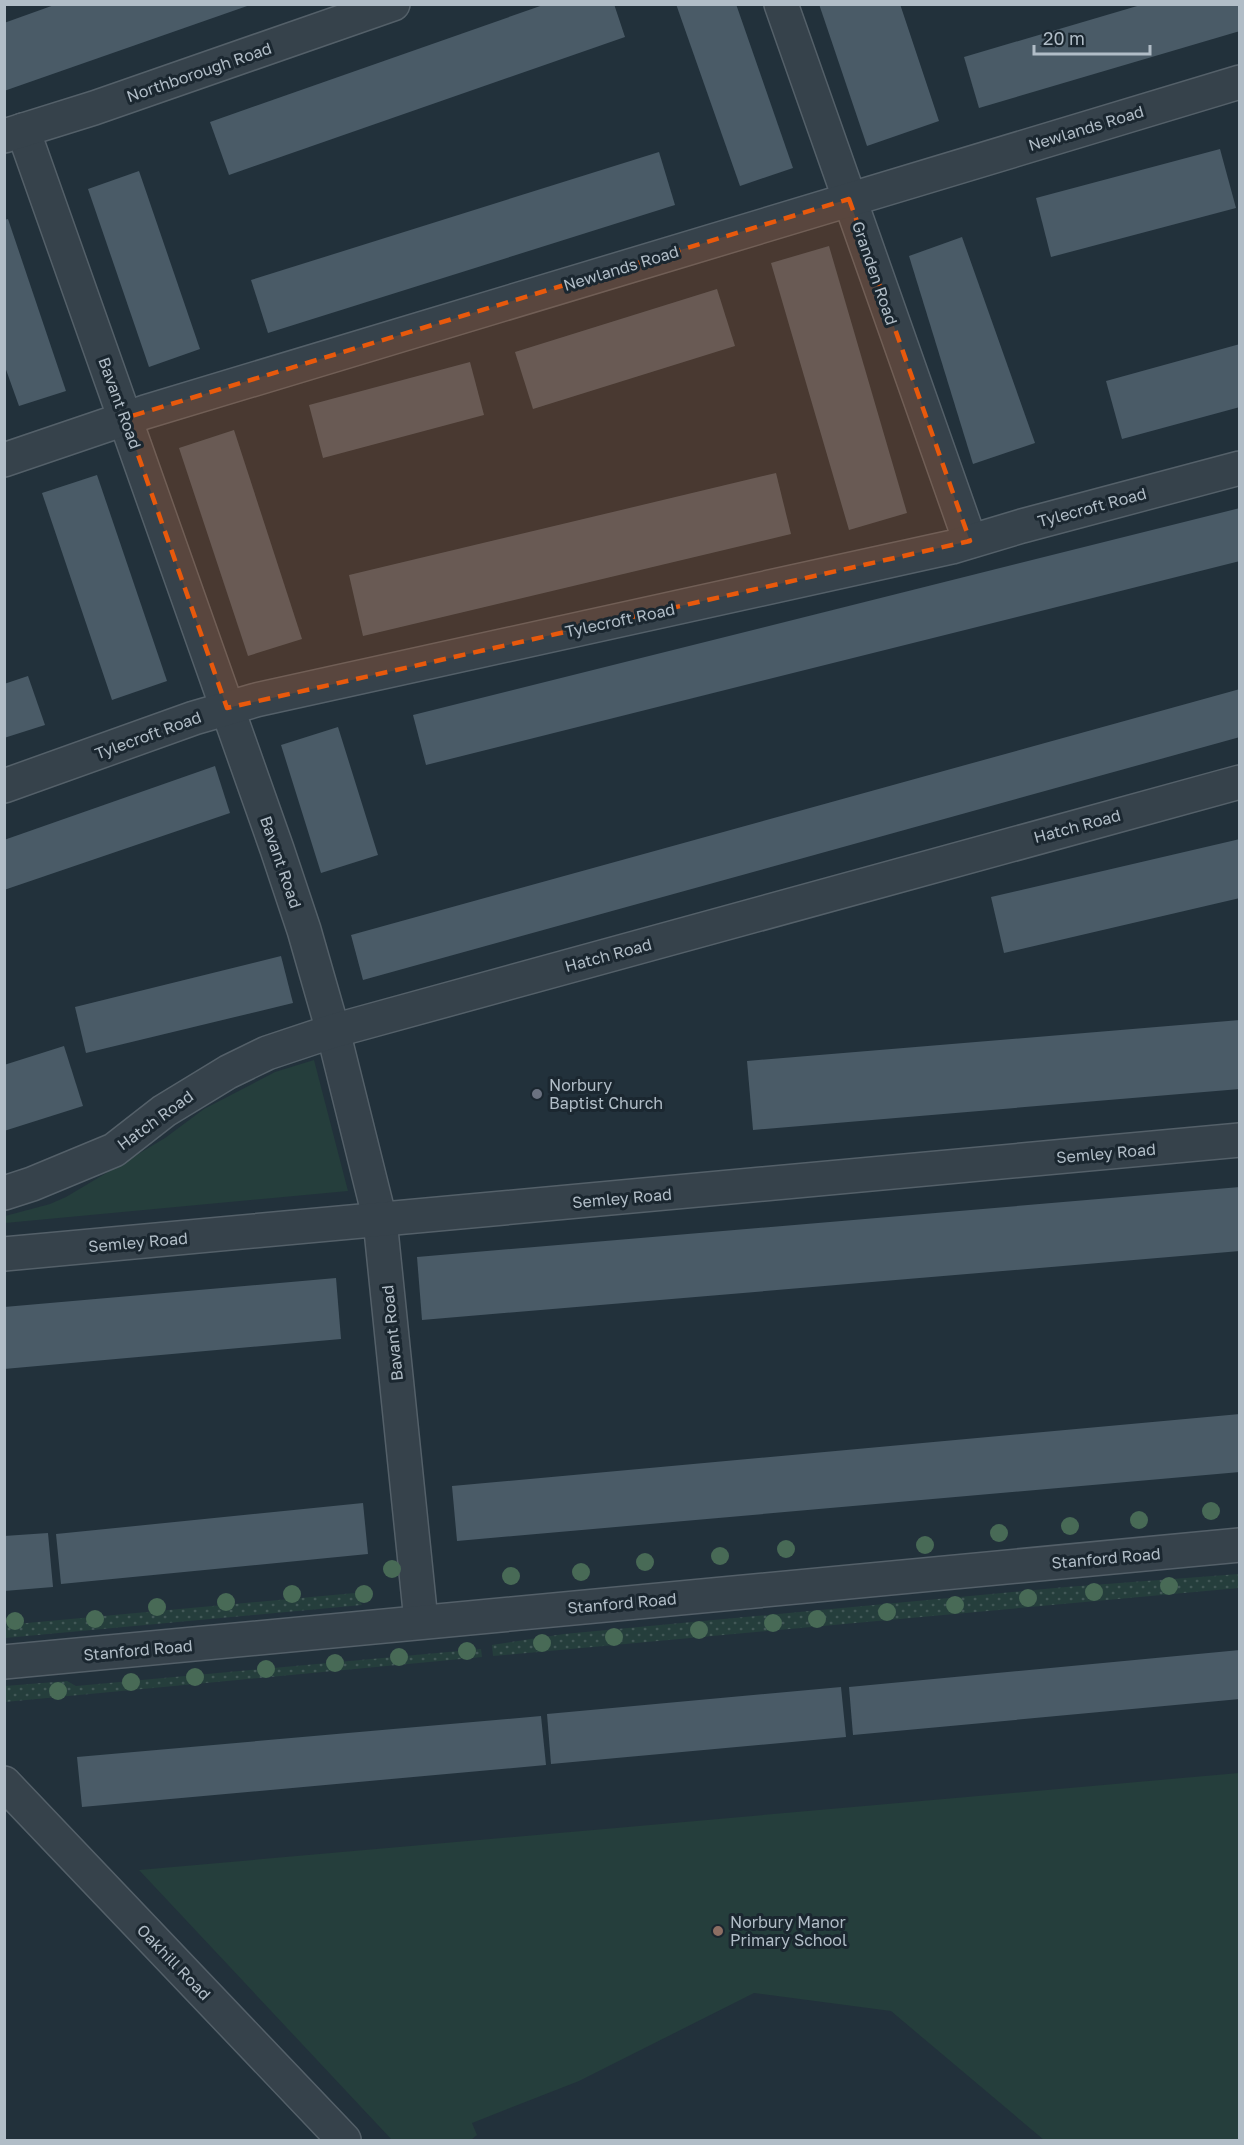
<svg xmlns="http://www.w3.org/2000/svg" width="1244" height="2145" font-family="'Golos Text',sans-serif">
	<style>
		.grass { fill: url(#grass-dots) }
		.park { fill: #253e3c }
		.building { fill: #4a5b67 }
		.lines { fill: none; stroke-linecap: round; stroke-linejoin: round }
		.minor-casing { stroke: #546069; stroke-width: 36 }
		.minor { stroke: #36424b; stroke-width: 33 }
		.tree { fill: #486a56 }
		.marked { fill: #e8590c; fill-opacity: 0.2; stroke: #e8590c; stroke-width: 4.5; stroke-dasharray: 12 8; stroke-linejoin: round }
		.worship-dot { fill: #6b7280; stroke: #1b2730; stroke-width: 2 }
		.education-dot { fill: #8d6e63; stroke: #1b2730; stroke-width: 2 }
		.labels { text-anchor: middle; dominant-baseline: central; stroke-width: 6; stroke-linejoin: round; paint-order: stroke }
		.street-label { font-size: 16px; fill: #b1bdc7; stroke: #1b2730 }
		.poi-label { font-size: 16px; fill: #b1bdc7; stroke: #1b2730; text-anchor: start }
	</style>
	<defs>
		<pattern id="grass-dots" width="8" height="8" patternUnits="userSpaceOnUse" patternTransform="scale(1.5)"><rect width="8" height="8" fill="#253e3c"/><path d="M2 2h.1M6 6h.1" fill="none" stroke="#425857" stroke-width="1.8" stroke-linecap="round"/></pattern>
	</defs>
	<rect width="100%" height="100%" fill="#22313b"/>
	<g class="grass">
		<path d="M1239,1574V1588L493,1656L492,1645L564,1634L1066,1587Z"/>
		<path d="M355,1593L362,1605L5,1638V1625Z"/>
		<path d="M481,1649L482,1657L5,1702V1686L67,1681L76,1686Z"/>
	</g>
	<g class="park">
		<path d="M314,1060L348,1191L5,1223V1216L50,1204L66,1197L165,1138L204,1109L275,1072Z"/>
		<path d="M1239,1773V2140H1044L891,2011L754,1993L579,2081L472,2123L477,2135L471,2140H392L139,1870Z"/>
	</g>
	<g class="building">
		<path d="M57,4H250V5L4,91V23Z"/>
		<path d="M546,4H614L625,37L229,175L210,122Z"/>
		<path d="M676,4H736L793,168L740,186Z"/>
		<path d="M819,4H900L939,121L867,146Z"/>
		<path d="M1144,4H1240V31L979,108L964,57Z"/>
		<path d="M1220,149L1236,208L1051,257L1036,198Z"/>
		<path d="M659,152L675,205L268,333L251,280Z"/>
		<path d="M139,171L200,349L149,367L88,189Z"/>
		<path d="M8,219L66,391L19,406L4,364V220Z"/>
		<path d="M962,237L1035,443L973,464L909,256Z"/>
		<path d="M829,246L907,513L849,530L771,263Z"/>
		<path d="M717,289L735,346L533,409L515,352Z"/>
		<path d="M1240,344V407L1122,439L1106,381Z"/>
		<path d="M470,362L484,415L323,458L309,405Z"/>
		<path d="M234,430L302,639L248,656L179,448Z"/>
		<path d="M776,473L791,534L363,636L349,575Z"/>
		<path d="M97,475L167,681L112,700L42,493Z"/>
		<path d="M1240,508V561L426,765L413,715Z"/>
		<path d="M28,676L45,725L4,738V684Z"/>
		<path d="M1240,689V737L363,980L351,935Z"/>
		<path d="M338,727L378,855L321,873L281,745Z"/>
		<path d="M215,766L230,813L4,890V840Z"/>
		<path d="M1240,839V898L1004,953L991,897Z"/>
		<path d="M281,956L293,1003L86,1053L75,1007Z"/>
		<path d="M1240,1020V1089L753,1130L747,1061Z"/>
		<path d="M64,1046L83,1106L4,1131V1065Z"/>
		<path d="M1240,1187V1251L422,1320L417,1257Z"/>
		<path d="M336,1278L341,1339L4,1369V1307Z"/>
		<path d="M1240,1414V1472L457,1541L452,1486Z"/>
		<path d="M363,1503L368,1554L61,1584L56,1534Z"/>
		<path d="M48,1533L53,1587L4,1591V1536Z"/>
		<path d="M1240,1650V1699L853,1735L849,1687Z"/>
		<path d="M841,1687L846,1737L551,1764L547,1714Z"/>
		<path d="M541,1716L546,1765L82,1807L77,1757Z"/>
	</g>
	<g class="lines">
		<defs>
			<g id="minor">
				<path d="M781,4L970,541"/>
				<path d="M23,130L277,849L304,930L333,1031L380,1220L421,1621"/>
				<path d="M4,136L94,108L393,4"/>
				<path d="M4,460L145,412L1240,82"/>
				<path d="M4,786L194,718L256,700L952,547L1022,526L1240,468"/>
				<path d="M4,1193L32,1184L114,1150L164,1111L228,1072L267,1053L333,1031L1240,782"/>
				<path d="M4,1254L1240,1140"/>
				<path d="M4,1662L1240,1545"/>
				<path d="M4,1783L344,2140"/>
			</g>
		</defs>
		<use href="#minor" class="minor-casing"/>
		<use href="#minor" class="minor"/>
	</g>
	<g class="tree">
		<circle cx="1211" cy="1511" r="9"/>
		<circle cx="1139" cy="1520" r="9"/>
		<circle cx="1070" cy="1526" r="9"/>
		<circle cx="999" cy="1533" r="9"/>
		<circle cx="925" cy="1545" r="9"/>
		<circle cx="786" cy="1549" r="9"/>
		<circle cx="720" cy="1556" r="9"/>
		<circle cx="645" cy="1562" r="9"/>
		<circle cx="392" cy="1569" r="9"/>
		<circle cx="581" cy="1572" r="9"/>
		<circle cx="511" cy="1576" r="9"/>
		<circle cx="1169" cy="1586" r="9"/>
		<circle cx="1094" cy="1592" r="9"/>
		<circle cx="292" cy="1594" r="9"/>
		<circle cx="364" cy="1594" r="9"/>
		<circle cx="1028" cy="1598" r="9"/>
		<circle cx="226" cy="1602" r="9"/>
		<circle cx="955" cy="1605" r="9"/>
		<circle cx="157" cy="1607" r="9"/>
		<circle cx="887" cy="1612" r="9"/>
		<circle cx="95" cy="1619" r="9"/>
		<circle cx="817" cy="1619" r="9"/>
		<circle cx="15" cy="1621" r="9"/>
		<circle cx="773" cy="1623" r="9"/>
		<circle cx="699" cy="1630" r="9"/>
		<circle cx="614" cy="1637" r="9"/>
		<circle cx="542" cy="1643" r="9"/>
		<circle cx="467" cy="1651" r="9"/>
		<circle cx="399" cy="1657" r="9"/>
		<circle cx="335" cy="1663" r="9"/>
		<circle cx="266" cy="1669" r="9"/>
		<circle cx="195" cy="1677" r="9"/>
		<circle cx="131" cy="1682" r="9"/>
		<circle cx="58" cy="1691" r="9"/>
	</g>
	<path class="marked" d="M849,199L970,541L227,708L125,418Z"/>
	<circle class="worship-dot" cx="537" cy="1094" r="6"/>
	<circle class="education-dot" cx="718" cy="1931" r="6"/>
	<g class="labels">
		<g class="street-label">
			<text transform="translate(199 72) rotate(-19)">Northborough Road</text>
			<text transform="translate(1086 128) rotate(-17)">Newlands Road</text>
			<text transform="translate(621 268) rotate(-17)">Newlands Road</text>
			<text transform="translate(875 273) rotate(71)">Granden Road</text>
			<text transform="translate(120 403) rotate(70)">Bavant Road</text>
			<text transform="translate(1092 507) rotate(-15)">Tylecroft Road</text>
			<text transform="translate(620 620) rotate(-12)">Tylecroft Road</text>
			<text transform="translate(148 735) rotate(-20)">Tylecroft Road</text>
			<text transform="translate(1077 826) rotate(-15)">Hatch Road</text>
			<text transform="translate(281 862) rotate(71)">Bavant Road</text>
			<text transform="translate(608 955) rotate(-15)">Hatch Road</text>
			<text transform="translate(155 1120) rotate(-36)">Hatch Road</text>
			<text transform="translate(1106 1153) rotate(-5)">Semley Road</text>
			<text transform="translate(622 1198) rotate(-5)">Semley Road</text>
			<text transform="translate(138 1242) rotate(-5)">Semley Road</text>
			<text transform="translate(392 1333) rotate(-96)">Bavant Road</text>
			<text transform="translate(1106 1558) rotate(-5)">Stanford Road</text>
			<text transform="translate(622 1603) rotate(-5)">Stanford Road</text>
			<text transform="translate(138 1650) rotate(-5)">Stanford Road</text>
			<text transform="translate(174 1962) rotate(46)">Oakhill Road</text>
		</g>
		<g class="poi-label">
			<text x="549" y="1085">Norbury<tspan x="549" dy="18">Baptist Church</tspan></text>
			<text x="730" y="1922">Norbury Manor<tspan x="730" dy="18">Primary School</tspan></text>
		</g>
	</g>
	<rect width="1244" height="2145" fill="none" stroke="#b1bdc7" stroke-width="12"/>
	<path d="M1034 45v9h116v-9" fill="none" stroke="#b1bdc7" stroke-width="3"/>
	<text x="1043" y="45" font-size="18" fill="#b1bdc7" stroke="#1b2730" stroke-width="4.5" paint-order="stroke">20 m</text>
</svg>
